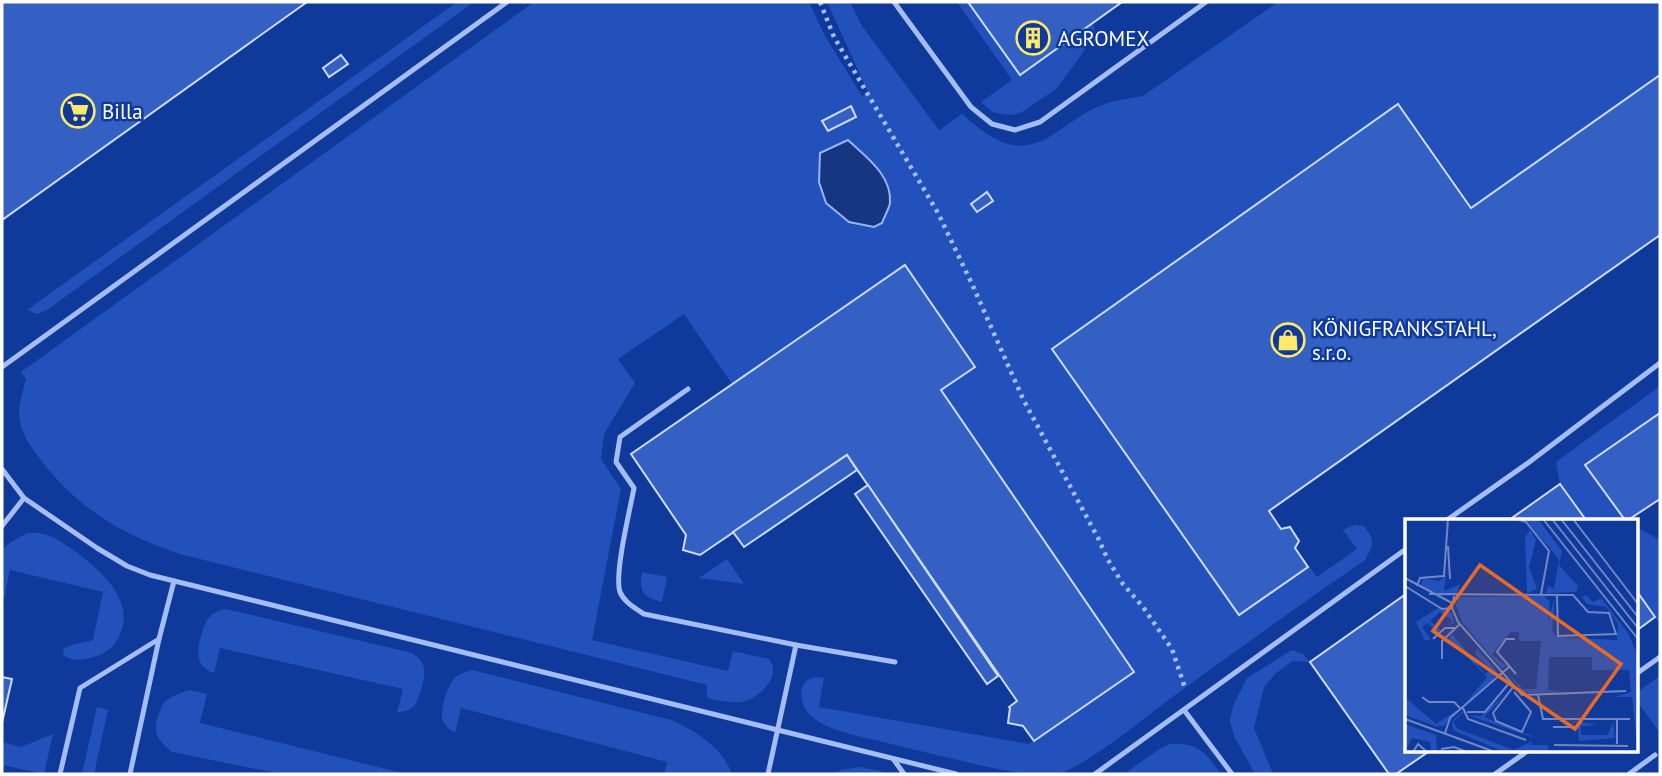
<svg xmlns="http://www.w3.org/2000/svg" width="1662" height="776" font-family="'PT Sans',sans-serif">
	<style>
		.green { fill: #2251bb }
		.water { fill: #163682; stroke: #96b5f8; stroke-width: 2 }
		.building { fill: #345fc3; stroke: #cddcfe; stroke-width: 2 }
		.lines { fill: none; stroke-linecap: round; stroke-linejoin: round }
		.path { stroke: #a5bdf5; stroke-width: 4.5; stroke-dasharray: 3.5 5; stroke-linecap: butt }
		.service { stroke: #a5bdf5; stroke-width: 5 }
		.labels { text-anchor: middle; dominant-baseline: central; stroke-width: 5; stroke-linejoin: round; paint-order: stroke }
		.poi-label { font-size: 21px; fill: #fff; stroke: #10399c; text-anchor: start }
		.inset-road { fill: none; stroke: #7088c4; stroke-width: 2 }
		.view { fill: #ea6a24; fill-opacity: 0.15; stroke: #ea6a24; stroke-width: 3.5 }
		.inset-edge { fill: none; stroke: #fff; stroke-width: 3.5 }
	</style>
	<rect width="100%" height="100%" fill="#10399c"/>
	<g class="green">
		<path d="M457,2H474L47,310L37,314L27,310Z"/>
		<path d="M534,2H809L825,36L862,96L868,92L827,2H850L862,26L939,130L962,114C991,139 1016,159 1054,134C1066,126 1078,117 1091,110C1107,101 1125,99 1143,96L1278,2H1660V76L1473,208L1399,103L1053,348L1241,614L1309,566L1317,577L1357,549L1343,530L1354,525L1364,526C1375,541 1374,544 1365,560C1300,605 1235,651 1171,698C1147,716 1082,770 1056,774C1031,776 1007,771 983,766C954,759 924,752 895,745C871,738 835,734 815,719C796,707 795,672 824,678L819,707L1029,744L1133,673L940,390L732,384L684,314L618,359L635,383L604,434L601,459L621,489L592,640L728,671L733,651L769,659C783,676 758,700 740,702C730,703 717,700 707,698V685L180,554C122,535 77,508 40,459C31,447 22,435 20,421C17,406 23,393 26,379L21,372Z"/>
		<path d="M957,2H969L1020,75L1093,23L1096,35L1056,89L1022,112L1012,115L1001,114L992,112L981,102L1012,80Z"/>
		<path d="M1660,386V413L1586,465L1625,520H1586L1560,484L1556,462Z"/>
		<path d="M1636,527L1660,540V624L1636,590Z"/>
		<path d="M27,533C33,533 38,532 43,534C54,536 63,543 72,549C98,568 138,600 119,637C114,647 105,654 94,657C84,660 72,662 63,655L64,648L72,645L93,640L103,592L10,570L4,599L2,598V550L11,542Z"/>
		<path d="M727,559L744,584L699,578Z"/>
		<path d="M642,572L667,577L662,602C643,597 639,592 642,572Z"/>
		<path d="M226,609L412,653C417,657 421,659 423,665C427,673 420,701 413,707C408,711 403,712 397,712L403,689L220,648L214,673C195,667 197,652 201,636C205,621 210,611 226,609Z"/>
		<path d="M1292,650L1303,654L1310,662L1293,661L1276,673L1264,687L1254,728L1273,774H1255L1234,736L1230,721L1233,706L1247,678Z"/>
		<path d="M472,670L671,720C696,731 722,747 732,774H664L667,762L461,708L455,733C450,729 445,727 443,721C439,711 448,683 456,677C460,673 467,672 472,670Z"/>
		<path d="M1660,676V733L1636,700V693Z"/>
		<path d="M190,690L207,694L200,723L406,774H281L172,752C157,740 152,731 159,713C161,710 162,705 164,703C171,695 181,693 190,690Z"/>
		<path d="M97,707L108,710L94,774H82Z"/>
		<path d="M53,734L44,774L2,765V742L21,747Z"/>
		<path d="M1170,744C1200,743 1204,751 1221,774H1124L1158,750Z"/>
		<path d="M859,767L881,771L888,774H831L842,770Z"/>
	</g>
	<path class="water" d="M848,140C866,157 892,175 890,203C889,209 884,217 882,223L874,227L849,222L826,203L819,182L820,153Z"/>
	<g class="building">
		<path d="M2,2H307L2,220Z"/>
		<path d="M968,2H1122L1020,75Z"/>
		<path d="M341,55L348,64L329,77L323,68Z"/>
		<path d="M1660,75V235L1269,511L1281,529L1290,527L1299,541L1295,548L1308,567L1239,615L1052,349L1398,104L1471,208Z"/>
		<path d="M851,106L856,117L828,131L822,121Z"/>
		<path d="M987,192L993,201L977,212L971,204Z"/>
		<path d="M905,265L975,367L941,390L1134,672L1034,741L1023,726L1008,723L1010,708L1009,707L1017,701L847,455L700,555L683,550L686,535L631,454Z"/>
		<path d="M1660,413V499L1628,520H1625L1585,465Z"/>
		<path d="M847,455L857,470L744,547L733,532Z"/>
		<path d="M1560,484L1586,520H1509Z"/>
		<path d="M868,485L998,676L987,684L855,494Z"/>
		<path d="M1636,590L1655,617L1636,631Z"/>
		<path d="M1406,594V750H1431L1396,774H1389L1310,662Z"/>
		<path d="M2,677L12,679L2,723Z"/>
	</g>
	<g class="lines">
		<path class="path" d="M820,2L834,37L938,213L972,284L1023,399L1098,538L1108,560L1123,584L1143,607L1172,649L1185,688"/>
		<g class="service">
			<path d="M894,2L971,107L992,124L1015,130L1040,122L1206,2"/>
			<path d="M2,367L507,2"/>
			<path d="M688,389L620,437L616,462L634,488C630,510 614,574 620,592C624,602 635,608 644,614L796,645L895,662"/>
			<path d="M2,469L24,498L97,548L127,566L150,575L956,774"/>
			<path d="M1447,520L1528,463L1660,363"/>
			<path d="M2,526L24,498"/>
			<path d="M1636,674L1660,657"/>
			<path d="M1184,710L1232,774"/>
			<path d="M894,760L904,774"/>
			<path d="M60,774L80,688L159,639"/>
			<path d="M130,774L159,639L174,581"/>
			<path d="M768,774L796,645"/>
			<path d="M1095,774L1406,549"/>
			<path d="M1495,774L1529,750"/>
			<path d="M1629,774L1655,755"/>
		</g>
	</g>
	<defs>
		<symbol id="building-ring" viewBox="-11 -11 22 22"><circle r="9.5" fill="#10399c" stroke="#ffe968" stroke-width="1.5"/><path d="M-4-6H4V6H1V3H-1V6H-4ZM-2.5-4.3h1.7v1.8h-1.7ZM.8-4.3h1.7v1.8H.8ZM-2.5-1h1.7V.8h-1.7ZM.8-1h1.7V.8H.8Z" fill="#ffe968"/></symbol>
		<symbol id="supermarket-ring" viewBox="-11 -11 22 22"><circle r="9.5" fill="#10399c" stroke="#ffe968" stroke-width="1.5"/><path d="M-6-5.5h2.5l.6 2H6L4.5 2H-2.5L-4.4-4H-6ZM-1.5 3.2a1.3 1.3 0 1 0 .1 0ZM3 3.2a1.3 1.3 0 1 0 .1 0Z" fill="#ffe968"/></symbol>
		<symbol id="shop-ring" viewBox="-11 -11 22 22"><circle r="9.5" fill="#10399c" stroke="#ffe968" stroke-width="1.5"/><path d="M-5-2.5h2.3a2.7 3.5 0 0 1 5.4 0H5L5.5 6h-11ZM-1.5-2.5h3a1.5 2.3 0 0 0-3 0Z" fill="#ffe968"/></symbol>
	</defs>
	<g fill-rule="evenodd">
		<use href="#building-ring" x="1014" y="19" width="38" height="38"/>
		<use href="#supermarket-ring" x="59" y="92" width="38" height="38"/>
		<use href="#shop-ring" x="1269" y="321" width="38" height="38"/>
	</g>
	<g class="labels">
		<g class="poi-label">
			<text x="1058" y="38">AGROMEX</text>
			<text x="102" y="111">Billa</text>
			<text x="1312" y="328">KÖNIGFRANKSTAHL,<tspan x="1312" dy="24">s.r.o.</tspan></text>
		</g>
	</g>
	<g transform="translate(1405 519)">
		<rect width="233" height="233" fill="#10399c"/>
		<path d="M119,0H133L157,32L154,46L173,67L171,73L141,74L143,67L149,70L154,40ZM125,11L131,21L124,48L132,70L122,74L120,18ZM41,57L39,72L55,65L52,75H33L16,68L18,59L34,62ZM181,76L188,83L196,79L223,114L232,135L233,233L227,178H210L226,173L224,151H187V138H144L143,171L159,173L119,174L101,153L118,170H131L136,122H114V113H106L87,135L101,147L97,150L57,103L51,86L54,78L139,77L145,83L143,103L150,77L147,112L152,118L212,121L213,105L201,88L182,85L177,78ZM33,89L47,94L49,104L42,107L48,102L35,93L25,102L35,111L32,114L23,104L17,108L26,120L20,122L11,103ZM47,115L80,155L86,150L70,135L72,130L91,151L89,159L58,187L82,158L44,120ZM105,171L79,198L127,217L126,226H143V233H99L48,211L47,202L57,193H59L48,203L53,210L109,231L126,223L127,218L63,196L76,197ZM0,178L31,205L52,191L39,207H30L0,196ZM172,202L192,206L176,207V216H203L208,203L210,219L174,222ZM0,205L31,216L32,233H26L25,223L7,219L0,233Z" fill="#2251bb"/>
		<path class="inset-road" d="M112,0L121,3L144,32L136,75M138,0L233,120M147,0L233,109M156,0L233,98M168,0L233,85M43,27L45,60M0,59L47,84M0,67L37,90L47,89M12,67L15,59L39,57L43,0M24,75L168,76L183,93L204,94L211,115L153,117L152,76M49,77L47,89L53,103L117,176L221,172M28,120L40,109H50M110,120H101L92,133L111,155M37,140V122L55,105M109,173L126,193L117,213L91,202L88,194L109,167M133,176L138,200H225M17,178L24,183H49L56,190M58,189L63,200L121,221M62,193H80L105,163M0,200L90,233M212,200V225M148,208H170M40,214L45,199L104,148M149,226L223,227M36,230L49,228L62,233M8,233L13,225L22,233"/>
		<path class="view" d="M75,46L216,145L170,210L28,112Z"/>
		<rect width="233" height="233" class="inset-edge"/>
	</g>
	<rect width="1662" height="776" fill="none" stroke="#ffffff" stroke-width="7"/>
</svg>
